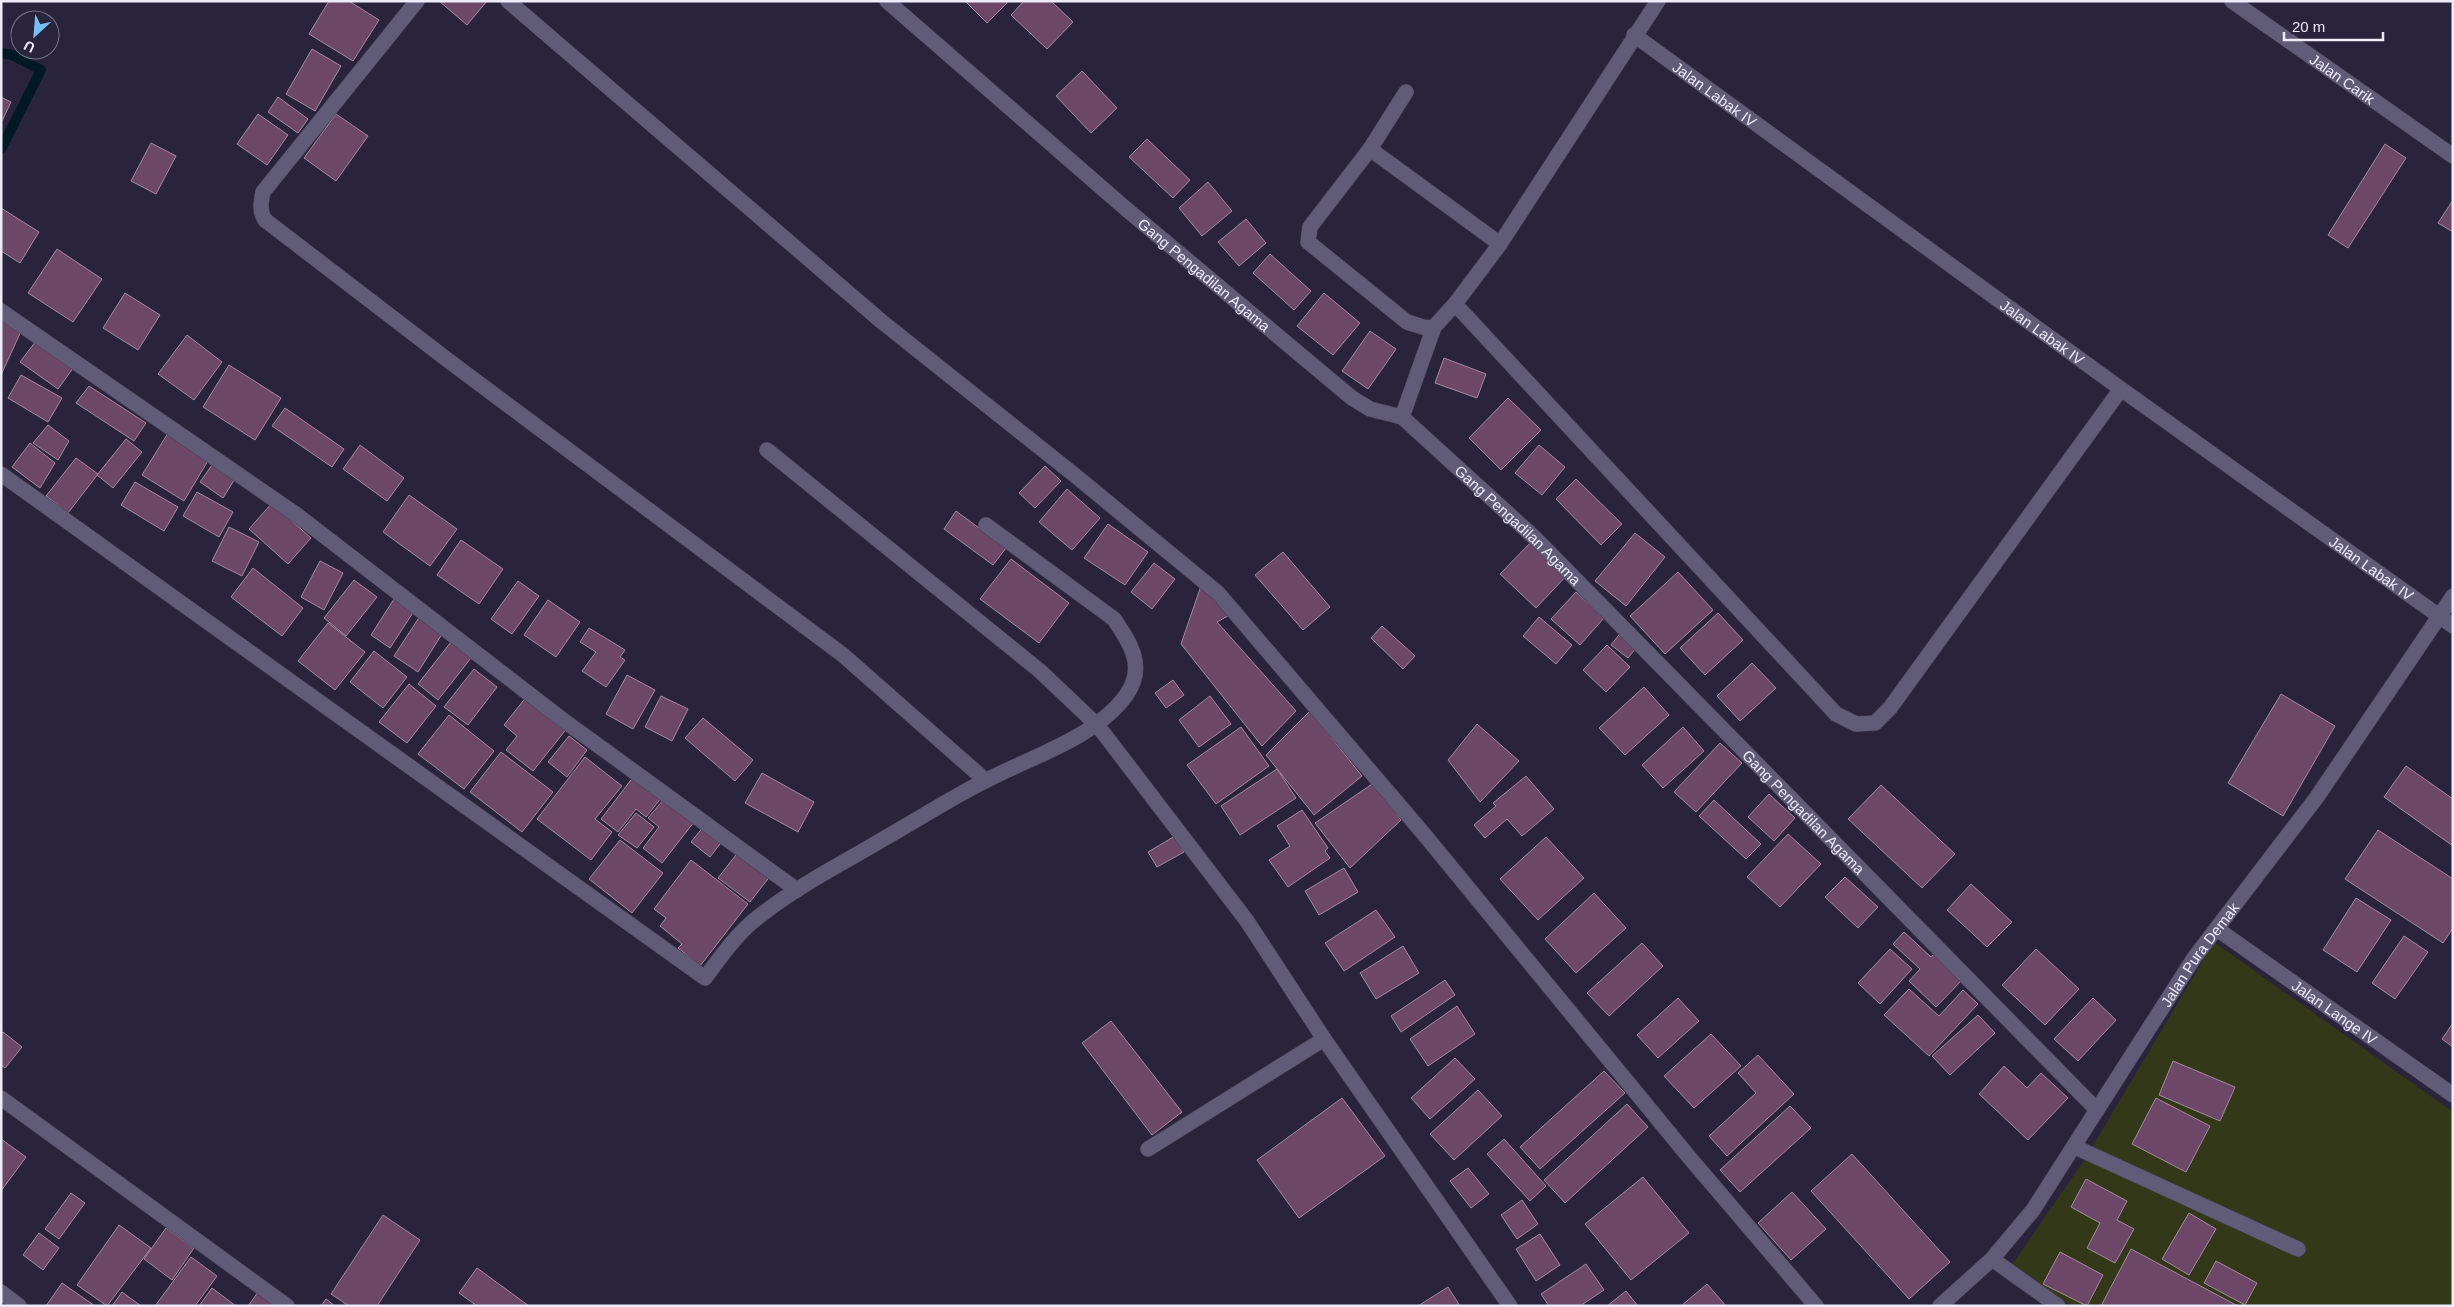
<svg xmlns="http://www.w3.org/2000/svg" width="2454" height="1307" font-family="Helvetica,sans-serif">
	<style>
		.grass { fill: #323818 }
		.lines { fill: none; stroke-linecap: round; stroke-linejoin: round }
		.stream { stroke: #001924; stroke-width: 10 }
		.building { fill: #6d4767; stroke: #a58aa0 }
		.street-casing { stroke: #474257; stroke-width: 16 }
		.street { stroke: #605b77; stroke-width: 15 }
		.labels { text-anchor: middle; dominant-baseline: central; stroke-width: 5; stroke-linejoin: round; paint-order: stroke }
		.street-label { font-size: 15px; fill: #eeebfc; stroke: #29243c }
	</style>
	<rect width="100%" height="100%" fill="#29243c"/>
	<path class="grass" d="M2214,942L2453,1112V1306H2072L2011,1266L2085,1159Z"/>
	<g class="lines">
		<path class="stream" d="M1,53L12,55L41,70L1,149"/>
	</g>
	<g class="building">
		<path d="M329,1H349L379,20L353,61L309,34Z"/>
		<path d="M439,1H487L467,25Z"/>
		<path d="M965,1H1009L987,23Z"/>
		<path d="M1024,1H1051L1073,22L1047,49L1011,15Z"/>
		<path d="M312,49L341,66L315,111L286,94Z"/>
		<path d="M1082,71L1117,108L1091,133L1056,96Z"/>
		<path d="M1,97L11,102L2,121L1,120Z"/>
		<path d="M278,97L308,119L298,133L268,112Z"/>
		<path d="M258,114L288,135L267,165L237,144Z"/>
		<path d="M336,114L368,136L336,181L304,158Z"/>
		<path d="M1147,139L1190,180L1173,198L1129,157Z"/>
		<path d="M151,143L176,156L156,194L131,181Z"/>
		<path d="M2385,144L2406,158L2348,248L2328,235Z"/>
		<path d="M1208,182L1232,211L1202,236L1179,208Z"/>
		<path d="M2453,200V232L2438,223Z"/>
		<path d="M1,208L39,232L20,263L1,251Z"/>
		<path d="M1246,219L1266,243L1239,266L1218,242Z"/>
		<path d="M57,249L102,279L73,322L28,293Z"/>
		<path d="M1270,254L1311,291L1294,310L1253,273Z"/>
		<path d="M125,293L160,315L138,350L103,328Z"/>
		<path d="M1324,293L1360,323L1333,355L1297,326Z"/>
		<path d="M1,320L22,329L1,375Z"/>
		<path d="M1370,331L1396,349L1368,389L1342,371Z"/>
		<path d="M187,335L222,362L194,400L158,374Z"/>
		<path d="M39,337L76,364L58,389L20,362Z"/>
		<path d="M1444,358L1486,374L1477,398L1435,383Z"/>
		<path d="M229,365L281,398L255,440L203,407Z"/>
		<path d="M21,375L62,398L48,422L8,398Z"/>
		<path d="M89,386L146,423L134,441L76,403Z"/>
		<path d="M1508,398L1541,430L1501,470L1469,438Z"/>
		<path d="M285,408L344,449L332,467L272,426Z"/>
		<path d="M48,425L69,441L58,460L33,443Z"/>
		<path d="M168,433L209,459L184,501L142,475Z"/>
		<path d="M126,439L142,452L113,488L97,475Z"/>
		<path d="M30,443L55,463L40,488L12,467Z"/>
		<path d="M360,445L404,478L387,501L343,469Z"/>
		<path d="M1539,445L1565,467L1542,495L1515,473Z"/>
		<path d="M76,458L98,474L68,513L46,496Z"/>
		<path d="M214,462L236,477L223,498L200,482Z"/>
		<path d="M1045,466L1061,481L1035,508L1019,493Z"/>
		<path d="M1576,479L1622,524L1601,545L1556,499Z"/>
		<path d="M135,482L178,507L164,531L121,505Z"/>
		<path d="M1067,489L1100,518L1072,550L1039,522Z"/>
		<path d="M197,492L233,512L219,537L183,516Z"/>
		<path d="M409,495L457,529L430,566L383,532Z"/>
		<path d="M272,503L311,538L288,564L249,529Z"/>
		<path d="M956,511L1006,548L993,565L944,529Z"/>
		<path d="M1108,524L1148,552L1125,585L1084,558Z"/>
		<path d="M229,527L259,542L242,576L212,561Z"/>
		<path d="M1635,533L1665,557L1626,606L1595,581Z"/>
		<path d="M1535,538L1570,572L1536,608L1500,574Z"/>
		<path d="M461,540L503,569L479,604L437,575Z"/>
		<path d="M1283,552L1330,607L1303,630L1255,575Z"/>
		<path d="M1011,559L1069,603L1039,643L980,599Z"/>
		<path d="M320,561L343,573L324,610L301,597Z"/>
		<path d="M1154,563L1175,579L1152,609L1131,592Z"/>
		<path d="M253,568L303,608L282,636L231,597Z"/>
		<path d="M1678,572L1713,610L1665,654L1630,616Z"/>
		<path d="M354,580L377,597L346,636L324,618Z"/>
		<path d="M518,581L539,596L512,634L491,619Z"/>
		<path d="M1202,583L1235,612L1217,622L1296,711L1262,746L1181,644Z"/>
		<path d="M1576,592L1604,618L1580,645L1551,619Z"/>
		<path d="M394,599L414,611L390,648L371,635Z"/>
		<path d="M548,600L580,622L556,657L524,635Z"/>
		<path d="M1718,613L1743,640L1705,675L1680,648Z"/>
		<path d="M420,616L444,631L418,672L394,656Z"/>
		<path d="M1539,617L1572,645L1556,664L1523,636Z"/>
		<path d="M328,623L365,652L335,690L298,661Z"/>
		<path d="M1382,626L1415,656L1403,669L1371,638Z"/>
		<path d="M589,628L625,650L620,657L625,660L606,687L582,671L596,652L580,642Z"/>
		<path d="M1622,631L1639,644L1628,658L1611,645Z"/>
		<path d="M451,642L471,658L438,700L418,684Z"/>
		<path d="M1607,645L1630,667L1606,692L1583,670Z"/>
		<path d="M374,651L407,677L383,708L350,682Z"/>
		<path d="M1752,663L1776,688L1740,721L1717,696Z"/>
		<path d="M474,669L497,687L468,725L444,707Z"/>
		<path d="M627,675L655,690L633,729L606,714Z"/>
		<path d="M1173,680L1184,695L1166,708L1155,693Z"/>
		<path d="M409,684L436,706L407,743L379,722Z"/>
		<path d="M1644,687L1669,715L1625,755L1599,728Z"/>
		<path d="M2281,694L2335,726L2283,816L2228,783Z"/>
		<path d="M527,696L568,727L533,771L506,750L517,736L504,725Z"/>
		<path d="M661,696L688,709L672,741L645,727Z"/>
		<path d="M1210,696L1231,724L1199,747L1179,720Z"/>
		<path d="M1310,711L1362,776L1314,815L1266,755Z"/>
		<path d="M449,715L494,751L464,789L418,754Z"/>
		<path d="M703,718L753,760L735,781L685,738Z"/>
		<path d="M1477,724L1519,761L1480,802L1448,760Z"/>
		<path d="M1241,727L1269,766L1216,804L1187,765Z"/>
		<path d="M1683,727L1704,751L1663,788L1642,765Z"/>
		<path d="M569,736L587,750L567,777L548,762Z"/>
		<path d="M1720,743L1742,763L1696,812L1674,792Z"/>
		<path d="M501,752L553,792L522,832L470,792Z"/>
		<path d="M585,757L622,786L595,819L612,832L591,860L537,819Z"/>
		<path d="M2406,766L2453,799V846L2384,797Z"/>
		<path d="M1277,769L1296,798L1240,835L1221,806Z"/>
		<path d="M762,773L814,802L798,832L745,803Z"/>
		<path d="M634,776L662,797L646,817L636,809L618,832L601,819Z"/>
		<path d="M1526,776L1554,809L1522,836L1507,819L1485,838L1474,825L1496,806L1493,803Z"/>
		<path d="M1375,782L1401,820L1350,868L1315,823Z"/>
		<path d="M1881,785L1955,854L1922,888L1848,819Z"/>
		<path d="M1769,794L1795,818L1774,841L1748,817Z"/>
		<path d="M664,799L694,822L662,863L643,848L659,827L648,818Z"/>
		<path d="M1714,800L1761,844L1746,859L1699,816Z"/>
		<path d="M1302,810L1328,848L1325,851L1330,858L1288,887L1269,860L1290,846L1277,826Z"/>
		<path d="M636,813L654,827L637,848L618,835Z"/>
		<path d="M704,826L723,840L710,857L691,842Z"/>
		<path d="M2378,830L2453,879V928L2443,943L2345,879Z"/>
		<path d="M1788,834L1821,864L1780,907L1747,877Z"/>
		<path d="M1175,836L1184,852L1157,867L1148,852Z"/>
		<path d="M1546,837L1584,878L1538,920L1500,879Z"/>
		<path d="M620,840L663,873L632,913L589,879Z"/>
		<path d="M739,851L771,875L750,902L718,878Z"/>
		<path d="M691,860L748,904L700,966L678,948L682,944L660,926L666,918L654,909Z"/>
		<path d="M1344,868L1358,892L1319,915L1305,891Z"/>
		<path d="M1845,877L1878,907L1858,928L1825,897Z"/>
		<path d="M1971,884L2012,922L1987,947L1947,910Z"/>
		<path d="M1594,893L1626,928L1576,973L1545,939Z"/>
		<path d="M2356,898L2391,920L2357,972L2323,950Z"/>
		<path d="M1376,910L1395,937L1344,971L1325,943Z"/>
		<path d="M1904,932L1931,957L1935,953L1963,979L1936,1007L1909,981L1920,969L1893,944Z"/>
		<path d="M2404,936L2428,952L2395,999L2372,983Z"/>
		<path d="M1642,943L1663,966L1609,1016L1587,993Z"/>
		<path d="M1403,946L1419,973L1376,999L1360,973Z"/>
		<path d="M1890,949L1912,969L1880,1004L1858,983Z"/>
		<path d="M2036,949L2079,989L2045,1025L2002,985Z"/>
		<path d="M1445,980L1455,995L1401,1032L1391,1016Z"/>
		<path d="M1909,989L1939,1016L1963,990L1978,1004L1929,1056L1884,1015Z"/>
		<path d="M1678,998L1699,1021L1658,1058L1637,1035Z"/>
		<path d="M2093,998L2116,1020L2078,1061L2054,1039Z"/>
		<path d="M1457,1006L1475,1034L1428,1066L1410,1039Z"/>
		<path d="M1978,1015L1995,1033L1950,1075L1932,1056Z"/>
		<path d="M1111,1021L1182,1112L1152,1135L1082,1043Z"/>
		<path d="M2453,1023V1047L2442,1039Z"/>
		<path d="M3,1032L22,1047L5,1068L1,1065V1034Z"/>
		<path d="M1711,1034L1741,1066L1694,1108L1664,1076Z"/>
		<path d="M1758,1055L1794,1094L1727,1156L1709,1136L1756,1093L1738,1073Z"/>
		<path d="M1455,1058L1475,1079L1430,1119L1411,1098Z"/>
		<path d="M2173,1061L2235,1087L2220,1121L2159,1095Z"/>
		<path d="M2004,1066L2027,1088L2041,1073L2068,1098L2028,1140L1979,1094Z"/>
		<path d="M1604,1071L1625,1093L1540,1169L1520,1147Z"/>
		<path d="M1478,1090L1502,1116L1454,1160L1430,1134Z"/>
		<path d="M1342,1098L1385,1156L1299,1218L1257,1160Z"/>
		<path d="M2156,1098L2210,1126L2186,1172L2132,1144Z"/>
		<path d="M1627,1104L1648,1127L1565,1203L1544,1180Z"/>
		<path d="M1790,1106L1811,1128L1740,1192L1720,1170Z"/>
		<path d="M1,1139L26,1157L1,1191Z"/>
		<path d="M1504,1139L1546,1186L1530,1201L1487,1154Z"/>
		<path d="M1852,1154L1950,1262L1909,1299L1811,1191Z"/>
		<path d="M1468,1168L1489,1194L1471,1208L1450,1181Z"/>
		<path d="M1643,1177L1689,1233L1631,1280L1585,1224Z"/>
		<path d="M2086,1179L2127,1201L2117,1220L2134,1229L2115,1263L2087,1248L2100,1223L2071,1207Z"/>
		<path d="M1792,1192L1826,1229L1791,1260L1758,1223Z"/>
		<path d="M71,1193L85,1203L59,1239L45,1229Z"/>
		<path d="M1522,1200L1538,1224L1517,1239L1501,1215Z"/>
		<path d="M2189,1213L2216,1229L2189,1275L2162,1259Z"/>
		<path d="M383,1215L420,1240L377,1306H349L331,1294Z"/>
		<path d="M119,1225L151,1248L107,1306L77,1285Z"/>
		<path d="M166,1228L194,1248L172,1280L144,1259Z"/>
		<path d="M39,1233L59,1248L43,1270L23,1255Z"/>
		<path d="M1540,1234L1560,1265L1536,1281L1516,1249Z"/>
		<path d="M2131,1249L2238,1306H2101Z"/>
		<path d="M2060,1252L2103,1275L2087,1306L2043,1284Z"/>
		<path d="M191,1257L217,1276L195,1306H155Z"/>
		<path d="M2216,1261L2257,1283L2245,1305L2204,1283Z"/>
		<path d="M1586,1264L1604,1290L1580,1306H1549L1541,1294Z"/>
		<path d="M477,1268L529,1306H477L459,1293Z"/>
		<path d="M62,1283L95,1306H46Z"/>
		<path d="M1707,1284L1726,1306H1681Z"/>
		<path d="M1448,1287L1460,1306H1418Z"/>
		<path d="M212,1288L236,1306H199Z"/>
		<path d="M1626,1291L1638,1306H1607Z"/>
		<path d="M122,1292L141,1306H112Z"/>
		<path d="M258,1292L278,1306H248Z"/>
		<path d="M326,1299L335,1306H321Z"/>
	</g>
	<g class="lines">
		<defs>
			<g id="street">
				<path d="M417,1L263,192C261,202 259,211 265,220L449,361L843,655L985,780"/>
				<path d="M508,1L881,321L1077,477L1218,593L1423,833L1689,1157L1816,1306"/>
				<path id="s1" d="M887,1L1125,208L1352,398L1370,409L1402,417L1535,538L2097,1110"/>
				<path id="s2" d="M2232,1L2453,156"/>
				<path id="s3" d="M1634,35L2121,389L2453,626"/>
				<path d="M1406,92L1370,149L1310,227L1308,242L1407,322L1426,328L1434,327"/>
				<path d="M1370,149L1500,244"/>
				<path d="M1455,304L1836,714L1856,724L1875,723L1890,708L2121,389"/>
				<path d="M1,311L297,515L563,720L797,890"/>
				<path d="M1402,417L1434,327L1455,304L1500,244L1658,1"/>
				<path d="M767,450L1040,671L1098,726L1247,921L1324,1039L1510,1306"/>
				<path d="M1,474L705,978C719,959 733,939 751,923C791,889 840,865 885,838C919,819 952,797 987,780C1033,756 1097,737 1127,694C1146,666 1130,643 1114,619L986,525"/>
				<path id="s4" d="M2217,929L2453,1095"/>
				<path d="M1,1098L287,1306"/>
				<path d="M2075,1147L2298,1249"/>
				<path d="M1148,1149L1324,1039"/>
				<path d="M1992,1259L2058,1306"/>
				<path d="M1,1292L19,1306"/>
				<path id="s5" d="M1940,1306L1992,1259L2033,1210L2194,958L2317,797L2453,596"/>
			</g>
		</defs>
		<use href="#street" class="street-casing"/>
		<use href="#street" class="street"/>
	</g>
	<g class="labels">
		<g class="street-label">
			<text stroke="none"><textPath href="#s2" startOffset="135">Jalan Carik</textPath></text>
			<text stroke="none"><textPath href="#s3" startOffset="100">Jalan Labak IV</textPath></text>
			<text stroke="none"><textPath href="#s1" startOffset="419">Gang Pengadilan Agama</textPath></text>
			<text stroke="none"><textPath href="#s3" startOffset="505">Jalan Labak IV</textPath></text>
			<text stroke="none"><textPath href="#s1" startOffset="824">Gang Pengadilan Agama</textPath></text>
			<text stroke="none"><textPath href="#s3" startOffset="910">Jalan Labak IV</textPath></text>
			<text stroke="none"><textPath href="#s1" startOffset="1229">Gang Pengadilan Agama</textPath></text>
			<text stroke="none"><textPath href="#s5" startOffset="439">Jalan Pura Demak</textPath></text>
			<text stroke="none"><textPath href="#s4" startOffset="144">Jalan Lange IV</textPath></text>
		</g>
	</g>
	<rect width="2454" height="1307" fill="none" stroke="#eeebfc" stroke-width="5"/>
	<g transform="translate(35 35) rotate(206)"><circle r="24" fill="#29243c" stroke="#787489"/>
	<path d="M0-4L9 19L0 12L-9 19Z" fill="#76c0f6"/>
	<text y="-8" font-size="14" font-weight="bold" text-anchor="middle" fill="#eeebfc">U</text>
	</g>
	<path d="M2284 32v8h99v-8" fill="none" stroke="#eeebfc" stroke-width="2.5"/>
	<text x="2292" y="32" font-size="15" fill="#eeebfc" stroke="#29243c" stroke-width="4" paint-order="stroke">20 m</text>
</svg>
